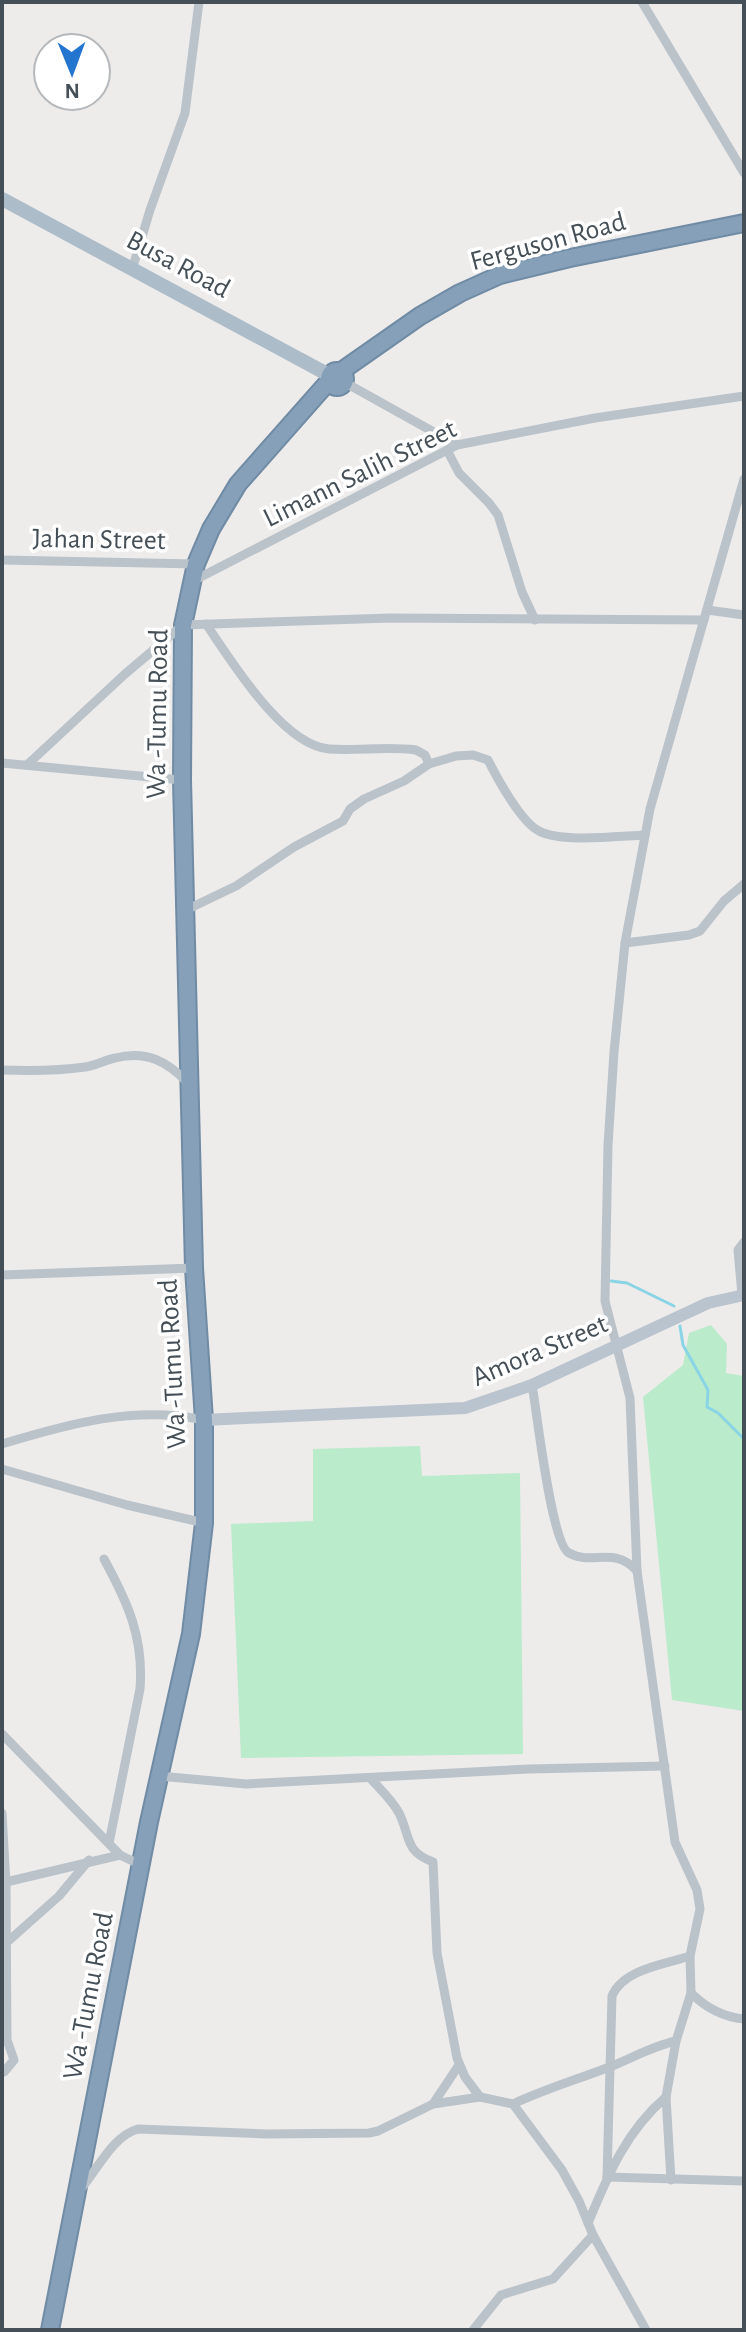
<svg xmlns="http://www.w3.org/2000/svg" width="746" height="2332" font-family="'Alegreya Sans',sans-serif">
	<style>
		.green { fill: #baebcb }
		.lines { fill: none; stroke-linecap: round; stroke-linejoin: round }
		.stream { stroke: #8ad5e5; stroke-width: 3 }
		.highway-casing { stroke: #708ba4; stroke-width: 20 }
		.street { stroke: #bac3ca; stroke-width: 9 }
		.secondary { stroke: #b9c4cf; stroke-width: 12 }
		.primary { stroke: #acbcc9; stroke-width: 14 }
		.highway { stroke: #85a0b8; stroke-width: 16 }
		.labels { text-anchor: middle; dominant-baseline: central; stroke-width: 7; stroke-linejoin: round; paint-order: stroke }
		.street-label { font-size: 28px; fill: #454f57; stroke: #fff }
	</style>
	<rect width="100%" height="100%" fill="#eeebeb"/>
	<g class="green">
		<path d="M711,1325L727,1344L726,1373L744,1376V1711L672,1700L643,1397L683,1365L689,1333Z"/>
		<path d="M420,1446L422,1476L520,1473L523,1754L241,1758L231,1524L313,1521V1449Z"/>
	</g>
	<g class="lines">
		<g class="stream">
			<path d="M611,1281L627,1283L674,1306"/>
			<path d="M680,1326L683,1345L708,1390L707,1407L718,1413L744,1439"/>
		</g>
		<defs>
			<g id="highway">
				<circle cx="337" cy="379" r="8"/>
				<path d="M340,372L420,316L460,293L500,275L570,258L744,223"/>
				<path d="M50,2330L149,1822L191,1634L204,1523V1420L194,1268L182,780L183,625L196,564L211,529L238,484L329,381"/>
			</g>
		</defs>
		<use href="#highway" class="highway-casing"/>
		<g class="street">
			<path d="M642,2L744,173"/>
			<path d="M132,270L150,210L185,113L199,2"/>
			<path d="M344,382L457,445"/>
			<path d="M447,450L459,473L489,503L498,515L522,592L535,620"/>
			<path d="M2,560L196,564"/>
			<path d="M193,581L457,445L595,418L744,396"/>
			<path d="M707,610L744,615"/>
			<path d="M206,624C231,660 282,745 329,749C358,751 388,746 416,750L425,755L429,764"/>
			<path d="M2,763L182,780"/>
			<path d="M28,764L125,674L183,625L390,618L704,620"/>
			<path d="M186,910L236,886L294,847L343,821L350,809L364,799L404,781L429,764L456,756L473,755L488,760C497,778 521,822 539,831C561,843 619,836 645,835"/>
			<path d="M625,943L689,935L700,931L724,901L744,884"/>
			<path d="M2,1070C30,1071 57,1071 85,1067C95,1066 105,1060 115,1058C146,1050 167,1061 188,1083"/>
			<path d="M2,1275L194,1268"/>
			<path d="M742,1295L738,1250L744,1242"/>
			<path d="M532,1385C537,1411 551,1544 569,1553C592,1566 614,1545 637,1571L675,1842L697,1890L700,1909L690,1956L691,1993L676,2041L666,2097L671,2180"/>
			<path d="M2,1444C68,1424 135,1405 204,1420"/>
			<path d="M2,1469L127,1505L204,1523"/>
			<path d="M104,1559C128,1603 144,1638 140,1689L109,1843"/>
			<path d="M637,1571L630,1398L605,1301L608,1145L614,1052L625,943L650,809L744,479"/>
			<path d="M2,1734L120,1855L141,1865"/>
			<path d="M159,1776L246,1784L529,1769L665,1766"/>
			<path d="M370,1778C380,1789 392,1800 399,1813C411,1837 404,1851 433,1862L437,1953L457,2058L465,2077L480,2097"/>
			<path d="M2,1813L6,1884L7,2040L14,2060L4,2072"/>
			<path d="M2,1883L120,1855"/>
			<path d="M5,1944L59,1896L89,1860"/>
			<path d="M691,1993C706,2008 723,2017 744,2019"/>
			<path d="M433,2104L459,2065"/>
			<path d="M513,2104C545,2089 579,2079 612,2066C634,2057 653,2046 676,2041"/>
			<path d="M607,2177L612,1996C623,1969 666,1964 690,1956"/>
			<path d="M607,2177L744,2181"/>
			<path d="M79,2191C97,2171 112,2136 138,2129L266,2134L369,2133L378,2131L433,2104L480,2097L513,2104L562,2170L579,2201L593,2235L646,2330"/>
			<path d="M588,2223C608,2175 626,2131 666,2097"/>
			<path d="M473,2330L501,2295L553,2279L593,2235"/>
		</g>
		<path class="secondary" d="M204,1420L465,1408L532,1385L708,1303L744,1295"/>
		<path class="primary" d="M2,199L329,375"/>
		<use href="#highway" class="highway"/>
	</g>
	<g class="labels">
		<g class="street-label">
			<text transform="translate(548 242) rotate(-15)">Ferguson Road</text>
			<text transform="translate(178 265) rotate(28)">Busa Road</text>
			<text transform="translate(360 474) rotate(-26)">Limann Salih Street</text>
			<text transform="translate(99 540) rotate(1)">Jahan Street</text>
			<text transform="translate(158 714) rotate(-89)">Wa -Tumu Road</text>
			<text transform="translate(540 1351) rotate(-23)">Amora Street</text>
			<text transform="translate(173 1364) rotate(-93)">Wa -Tumu Road</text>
			<text transform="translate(89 1996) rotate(-79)">Wa -Tumu Road</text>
		</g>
	</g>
	<rect width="746" height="2332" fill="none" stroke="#454f57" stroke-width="8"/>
	<g transform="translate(72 72) rotate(179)"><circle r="38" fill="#ffffff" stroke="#b5b9bc" stroke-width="2"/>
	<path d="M0-6L14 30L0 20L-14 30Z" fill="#2375d0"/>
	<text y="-12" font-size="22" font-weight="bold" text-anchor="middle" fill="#454f57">N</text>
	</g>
</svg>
